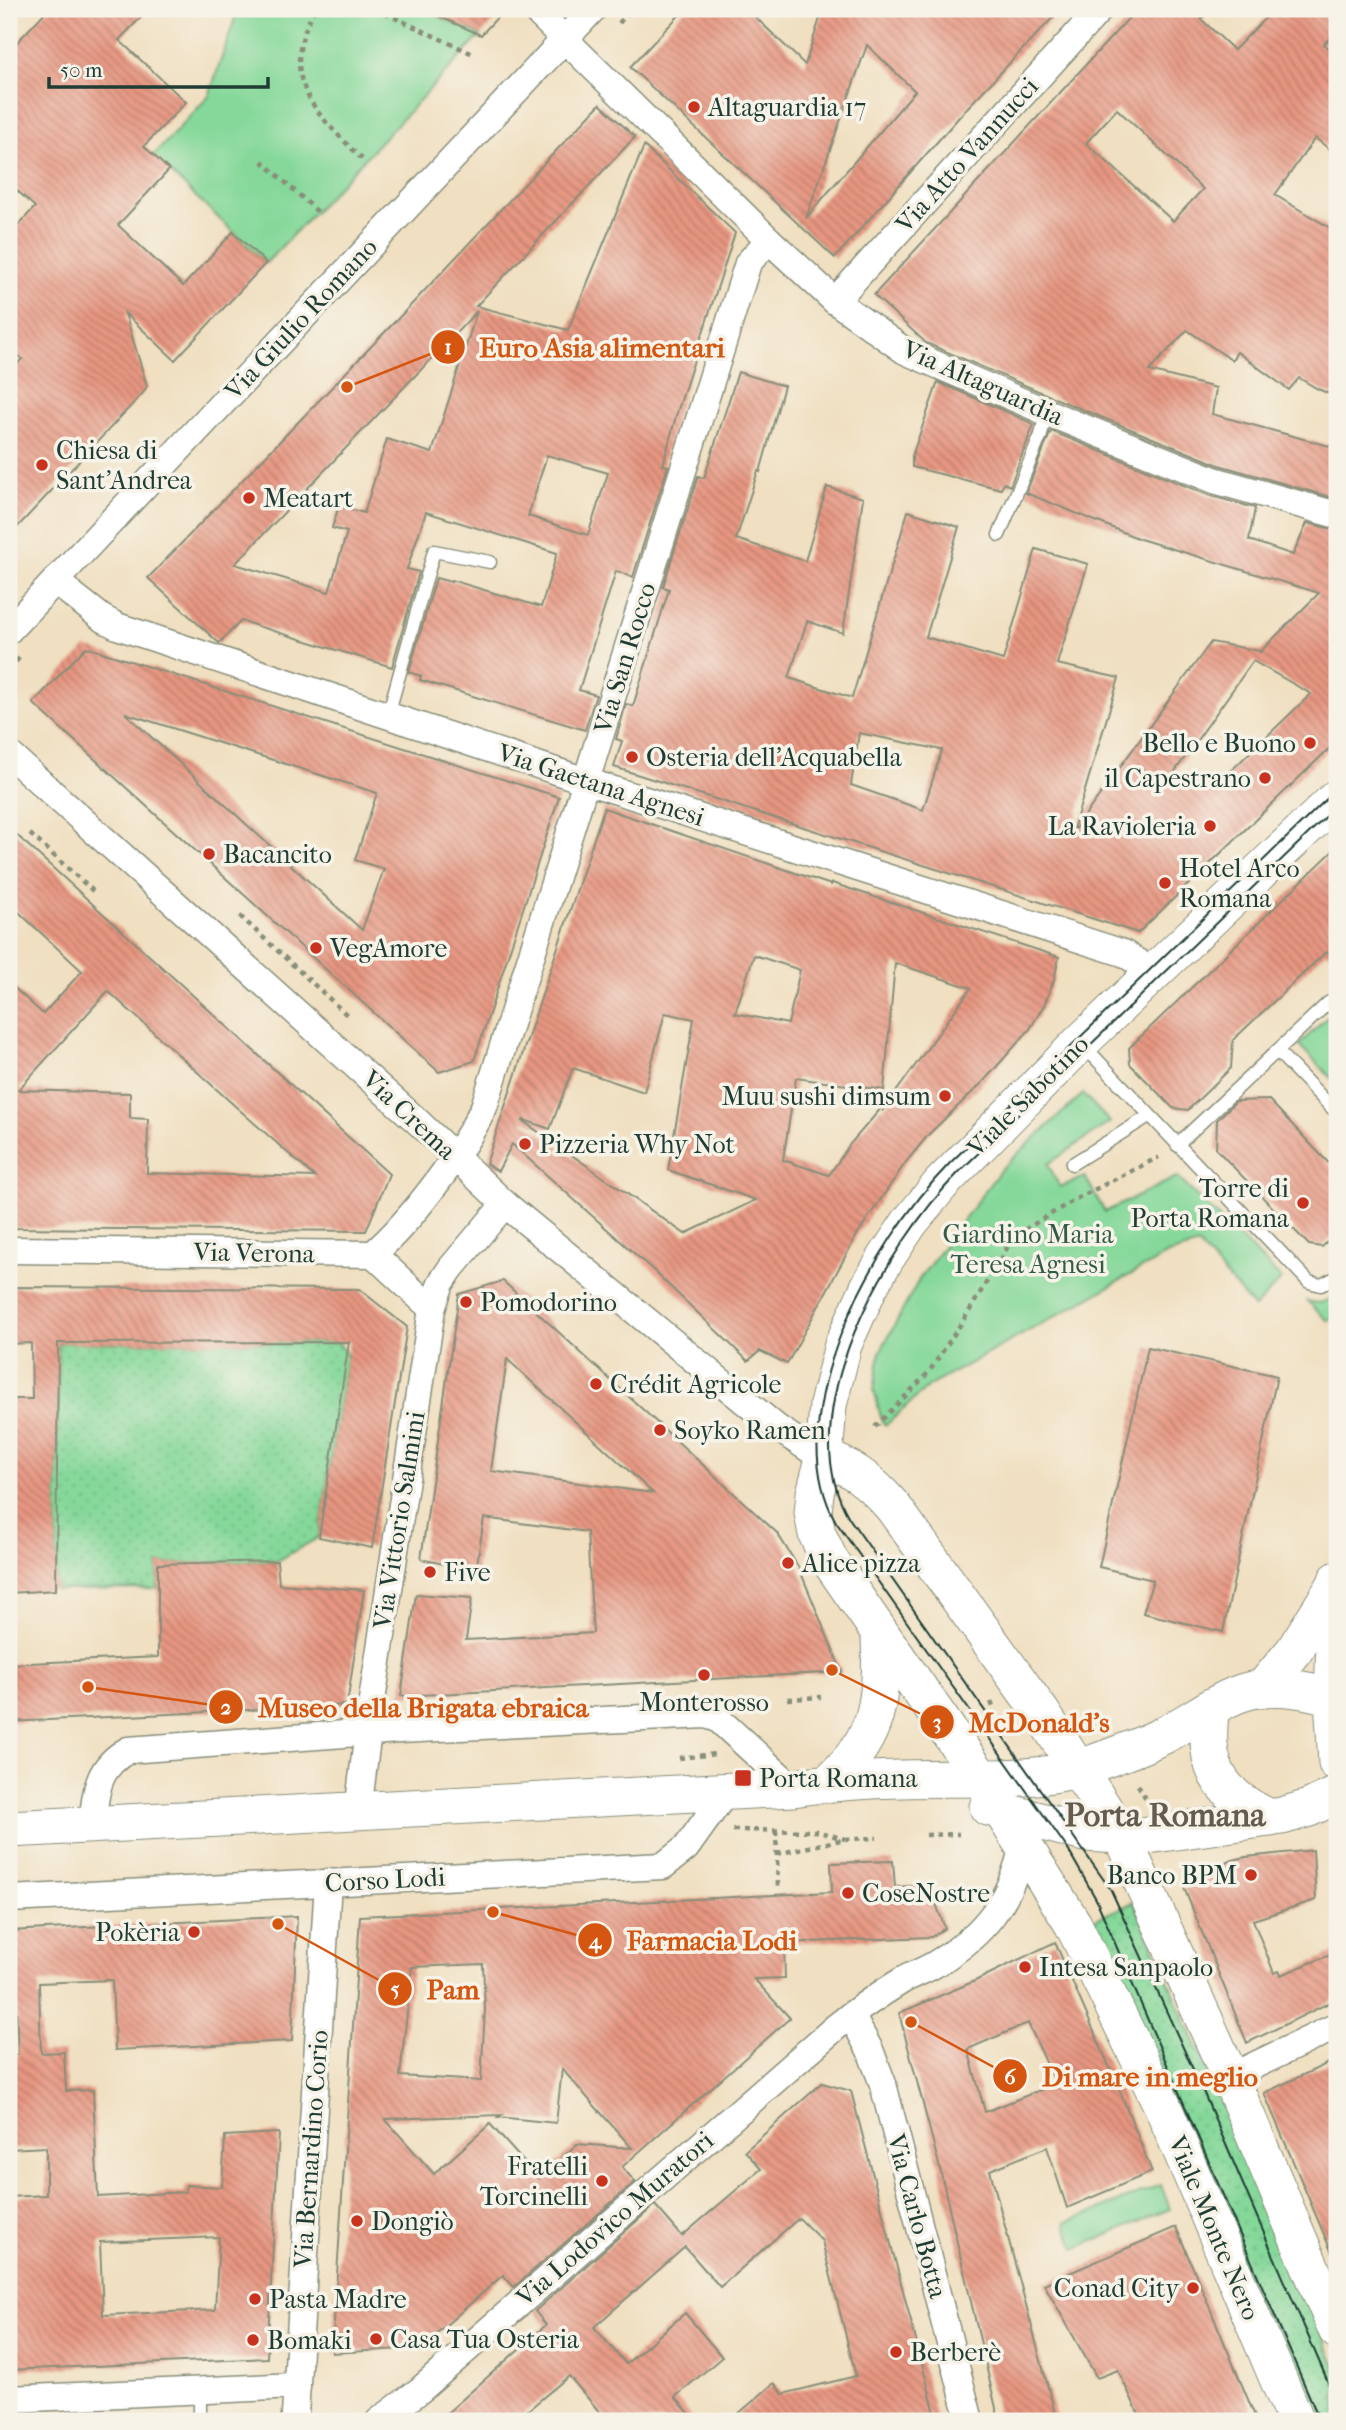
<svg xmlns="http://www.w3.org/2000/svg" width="1346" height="2430" font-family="'IM FELL French Canon',serif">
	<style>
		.green { fill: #85d89a; stroke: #528a67; stroke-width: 2 }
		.garden { fill: url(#garden-dots); stroke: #528a67; stroke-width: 2 }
		.building { fill: url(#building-back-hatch); fill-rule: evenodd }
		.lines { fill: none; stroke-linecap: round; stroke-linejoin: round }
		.lane-casing { stroke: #888e7a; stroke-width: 15 }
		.street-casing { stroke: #888e7a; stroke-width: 29 }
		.secondary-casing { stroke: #888e7a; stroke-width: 39 }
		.path { stroke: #888e7a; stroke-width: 4.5; stroke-dasharray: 5 5; stroke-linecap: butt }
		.lane { stroke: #fff; stroke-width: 12 }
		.street { stroke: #fff; stroke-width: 26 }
		.secondary { stroke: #fff; stroke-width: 37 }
		.tram { stroke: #1f3d34; stroke-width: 2 }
		.poi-dot { fill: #c8321e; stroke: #f7f3e8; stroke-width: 2.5 }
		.labels { text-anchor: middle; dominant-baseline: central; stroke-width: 7; stroke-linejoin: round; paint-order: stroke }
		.poi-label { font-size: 26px; fill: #1f3d34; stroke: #f7f3e8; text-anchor: start }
		.street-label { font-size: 26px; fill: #1f3d34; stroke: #f7f3e8 }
		.park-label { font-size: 26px; fill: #335c48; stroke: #f7f3e8 }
		.district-label { font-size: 33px; font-weight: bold; fill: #655c4f; stroke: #f7f3e8 }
		.leader { fill: none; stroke: #d45610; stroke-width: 2.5 }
		.callout-dot { fill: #d45610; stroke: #f7f3e8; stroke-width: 2.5 }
		.mark-label { font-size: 21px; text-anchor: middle; font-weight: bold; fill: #fff }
		.callout-label { font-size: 28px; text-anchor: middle; font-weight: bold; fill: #d45610; stroke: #f7f3e8; stroke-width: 7; stroke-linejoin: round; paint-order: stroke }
	</style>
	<defs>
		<pattern id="garden-dots" width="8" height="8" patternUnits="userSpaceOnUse" patternTransform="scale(1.75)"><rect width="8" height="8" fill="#85d89a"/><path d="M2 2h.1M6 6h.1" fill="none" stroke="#72ba85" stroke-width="1.8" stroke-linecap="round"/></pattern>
		<pattern id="building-back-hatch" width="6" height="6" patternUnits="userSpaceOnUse" patternTransform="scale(1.75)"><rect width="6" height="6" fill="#e79681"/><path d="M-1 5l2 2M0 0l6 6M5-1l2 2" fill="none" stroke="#bb7c6a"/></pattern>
	</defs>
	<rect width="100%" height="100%" fill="#f7f3e8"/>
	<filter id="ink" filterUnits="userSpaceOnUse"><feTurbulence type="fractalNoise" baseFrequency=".0143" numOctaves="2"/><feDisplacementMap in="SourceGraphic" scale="14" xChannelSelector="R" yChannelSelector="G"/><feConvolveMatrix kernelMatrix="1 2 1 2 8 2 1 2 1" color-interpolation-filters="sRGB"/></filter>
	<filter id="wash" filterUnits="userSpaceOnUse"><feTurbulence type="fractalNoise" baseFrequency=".00686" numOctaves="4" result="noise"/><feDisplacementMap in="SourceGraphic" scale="28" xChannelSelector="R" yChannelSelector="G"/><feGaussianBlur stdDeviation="1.57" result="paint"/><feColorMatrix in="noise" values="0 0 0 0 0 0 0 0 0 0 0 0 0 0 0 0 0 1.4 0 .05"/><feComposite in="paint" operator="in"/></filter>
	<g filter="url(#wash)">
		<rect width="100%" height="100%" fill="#f0dfc0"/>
		<g class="green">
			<path d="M238,9H422L481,35L266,263L153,156L209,96Z"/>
			<path d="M1333,1011L1337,1013V1084L1299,1045Z"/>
			<path d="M1083,1094L1110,1122L1048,1164L1060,1187L1085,1177L1105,1212L1177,1177L1282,1279L1254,1308L1199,1245L1168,1254L929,1386L886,1425L882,1422L874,1390L880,1352L920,1278L1002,1168Z"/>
			<path d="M1337,1297V1314L1328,1321L1307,1301L1320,1303Z"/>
			<path d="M1161,2185L1170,2209L1075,2249L1065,2223Z"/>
		</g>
		<g class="garden">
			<path d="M338,1342L347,1355L319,1537L277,1561L158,1564V1589L56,1590L58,1343Z"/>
			<path d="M1134,1902L1337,2368V2421H1306L1086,1923Z"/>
		</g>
		<g id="blocks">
			<g class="building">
				<path d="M48,9H149L119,40L186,102L144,146L169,170L118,225L183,286L233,232L266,263L175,360L125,313L147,386L143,393L9,536V372L22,359L9,346V235L35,207L9,183V51Z"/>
				<path d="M422,9H505L481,35Z"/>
				<path d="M685,9H747L805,65L823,9H1061L967,108L835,258L630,67ZM867,45L915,91L806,218Z"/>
				<path d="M1137,9H1211L1201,19L1234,50L1274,9H1337V30L1324,44L1337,56V155L1315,138L1275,195L1337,232V397L1318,389L1299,378L1289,390L1237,352L1232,360L1187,330L1149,371L1216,388L1212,414L1337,448V499L1219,465L1064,402L926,343L874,295ZM1117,109L1203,189L1173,221L1086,143Z"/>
				<path d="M600,104L635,137L476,306L568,330L644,146L735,233L676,416L663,465L668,466L633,577L616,571L579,690L596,695L585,730L420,680L421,676L409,672L436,578L451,582V580L541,607L557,553L426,512L407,569L419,572L392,667L241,621L219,643L148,578L411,305ZM477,311L432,453L387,439L364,513L339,506L332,528L347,532L329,592L235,564ZM547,455L608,473L588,535L528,516Z"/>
				<path d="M738,372L784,386L760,472L758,471L736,539L805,561L827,487L863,498L843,633L807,621L789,678L852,698L908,511L959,527L926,637L1003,660L1036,549L1088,564L1057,664L1119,678L1072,833L1211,642L1260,651L1259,653L1319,593L1140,539L1026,493L1051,431L1208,495L1255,508L1249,540L1293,555L1307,523L1337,530V741L1138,933L614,767L622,741L616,739L626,704L633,706L669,589L663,587L698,476L704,478ZM1253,661L1311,694L1215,786L1171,777ZM859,733L942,750L923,810L851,785Z"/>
				<path d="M938,382L1034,424L1010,486L1004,483L1001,489L912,467V456Z"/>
				<path d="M86,647L559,797L474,1061L439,1072L33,703ZM125,713L377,793L355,860L384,869L362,930Z"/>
				<path d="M604,808L831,885L832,883L1059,957L1054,980L1044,1005L1030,1029L983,1082L929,1134L906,1162L858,1233L787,1364L760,1351L748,1361L655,1272L512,1144L498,1171L486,1164ZM754,955L800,970L788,1024L735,1013ZM895,963L971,988L883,1110V1106L850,1144L829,1175L783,1160L796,1078L884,1090ZM665,1013L694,1019L668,1170L756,1200L685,1234L523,1121L524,1120L550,1129L573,1068L644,1092Z"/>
				<path d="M9,828L389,1174L366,1231L9,1228V983L43,1014L82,971L9,903ZM108,991L235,1106L315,1177L147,1173L148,1119L130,1118V1093L18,1090Z"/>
				<path d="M1337,847V956L1326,952L1233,1040L1231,1068L1188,1110L1173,1108L1130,1064L1129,1048Z"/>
				<path d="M1269,1100L1337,1172V1233L1322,1247L1309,1245L1216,1149L1217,1120L1236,1101Z"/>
				<path d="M503,1281L777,1533L799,1568L842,1672L401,1696L416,1594L472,1598L466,1640L593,1633L587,1532L484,1518L476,1571L421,1559L459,1294ZM507,1359L653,1493L491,1471Z"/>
				<path d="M9,1287L359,1289L407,1327L372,1548L319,1537L349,1342L58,1343L56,1590L9,1593V1399H32L31,1343L9,1344Z"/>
				<path d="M1148,1347L1277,1376L1223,1632L1143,1613L1153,1580L1099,1567Z"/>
				<path d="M277,1561L279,1584L364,1590L347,1705L9,1722V1664L158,1657V1564Z"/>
				<path d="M1313,1850L1316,1900L1253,1920L1274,1973L1279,1971L1281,1975L1337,1952V1999L1247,2043L1182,1883L1233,1860L1246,1857Z"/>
				<path d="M893,1861L895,1887L929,1885L945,1928L931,1937L784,1943L785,1978L754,1979L790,2018L622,2167L635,2182L514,2287L503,2275L420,2348L332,2353L360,1916L832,1892L831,1863ZM483,1964L485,2009L481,2081L400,2076L412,1967ZM562,2069L632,2148L577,2144L539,2179L490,2124L434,2174L385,2119L501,2115L498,2117L556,2123Z"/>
				<path d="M297,1916L292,2041L115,2050L112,1980L39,1983L41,2053L64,2052L66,2091L93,2090L98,2197L185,2192L186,2185L222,2187L225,2136L279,2133L267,2358L9,2370V2197L46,2195V2147L9,2149V2055H18L15,1981H9V1931ZM219,2237L215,2310L103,2315L100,2242Z"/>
				<path d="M1055,1942L1119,2089L1152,2172L1067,2208L1047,2147L990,2170L1057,2421H999L939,2165L899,2013L975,1981ZM1028,2023L1056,2084L985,2112L968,2049Z"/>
				<path d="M1337,2059V2265L1264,2093Z"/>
				<path d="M822,2083L851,2091L937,2421H730L774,2383L783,2394L856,2376L822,2241L799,2218L720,2287L685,2247L594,2327L626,2364L685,2313L722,2357L675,2397L696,2421H607L569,2376L515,2421H438L546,2325L535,2311L655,2205L682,2236L761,2169L745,2151Z"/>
				<path d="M1176,2227L1237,2373L1257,2421H1142L1118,2370L1097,2378L1044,2284Z"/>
			</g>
		</g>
	</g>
	<g filter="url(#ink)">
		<use href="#blocks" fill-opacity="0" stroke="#888e7a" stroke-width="2"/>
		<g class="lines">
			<defs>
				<g id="lane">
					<path d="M999,535L1041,435L1046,412"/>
					<path d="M388,715L434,551L490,562"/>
					<path d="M1082,1044L1309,1282L1321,1285L1337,1277"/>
					<path d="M1277,1051L1337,1113"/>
					<path d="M1177,1145L1328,1003L1337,998"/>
					<path d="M1072,1164L1149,1116"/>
					<path d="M200,2391V2421"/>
				</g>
				<g id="street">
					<path d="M534,9L769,240L835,301L905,351L1058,417L1214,480L1337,515"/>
					<path d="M835,301L1100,9"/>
					<path d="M55,581L102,618L117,626L586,781L1123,953L1155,973"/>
					<path d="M9,630L593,9"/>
					<path d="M9,754L417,1121L505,1204L776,1427L824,1459"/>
					<path d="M9,1250L373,1254C411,1221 463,1152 484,1107L748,263L769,240"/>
					<path d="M373,1254L432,1309"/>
					<path d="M358,1811L371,1707L432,1309L441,1283L451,1268L505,1204"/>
					<path d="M92,1825C96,1792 96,1768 128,1750L399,1730L706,1715L718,1719L793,1788"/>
					<path d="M9,1899L663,1866L686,1848L726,1792"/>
					<path d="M851,2015L870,2050L883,2084L970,2421"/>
					<path d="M1230,2077L1337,2026"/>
					<path d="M9,2399L297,2386"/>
					<path d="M297,2421L295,2415L328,1882"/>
					<path d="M379,2421L419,2391L837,2026C858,2009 880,1994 903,1980C914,1974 926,1970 937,1963C985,1934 1011,1900 1023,1845"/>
				</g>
				<g id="secondary">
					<path d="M824,1459C852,1465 875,1486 893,1507L1043,1715L1122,1837L1230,2077L1337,2330"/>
					<path d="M1337,1580L1333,1698L1337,1763"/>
					<path d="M1264,1687L1294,1651L1336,1584"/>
					<path d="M1211,1707C1202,1764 1217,1794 1270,1818"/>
					<path d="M829,1782C880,1737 882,1699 880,1635"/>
					<path d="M988,1807L1084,1833L1141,1836L1282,1816L1309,1808L1337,1795"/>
					<path d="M9,1829L793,1788C853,1778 914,1779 974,1778C1009,1778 1046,1778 1080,1768C1109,1758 1138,1748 1164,1735C1213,1710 1237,1680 1296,1689C1310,1691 1325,1694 1337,1700"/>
					<path d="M1296,2421L1163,2107L1073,1924L981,1778L830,1561L817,1534L813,1513L815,1493L824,1459L828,1405L843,1345L869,1287L886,1258L910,1222L941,1184L1080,1043L1337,798"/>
				</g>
			</defs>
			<use href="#lane" class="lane-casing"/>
			<use href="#street" class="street-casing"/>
			<use href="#secondary" class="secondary-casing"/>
			<g class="path">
				<path d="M315,9C276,79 315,112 363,160"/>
				<path d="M376,9L473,54"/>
				<path d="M619,23L632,9"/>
				<path d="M262,161L321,215"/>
				<path d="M9,669L21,656"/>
				<path d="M30,834L93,891"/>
				<path d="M240,916L347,1015"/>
				<path d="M875,1427L929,1372L970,1310L1014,1236L1076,1199L1159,1157"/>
				<path d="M788,1699L821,1697"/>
				<path d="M991,1702L1000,1724L1010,1723"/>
				<path d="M679,1758L716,1754"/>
				<path d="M1138,1785L1148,1802"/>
				<path d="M733,1830L816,1831L845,1839"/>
				<path d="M776,1831L778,1886"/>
				<path d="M926,1835L959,1834"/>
				<path d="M777,1854L845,1839L877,1838"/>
			</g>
			<use href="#lane" class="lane"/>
			<use href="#street" class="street"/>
			<use href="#secondary" class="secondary"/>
			<g class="tram">
				<path d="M1337,806L960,1171C886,1246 788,1414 849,1518L1111,1890L1202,2089L1337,2403"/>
				<path d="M1320,2421L1096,1899L1067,1848L836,1522C776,1414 874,1241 950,1163L1337,789"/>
			</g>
		</g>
	</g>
	<g class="poi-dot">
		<circle cx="694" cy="107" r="7"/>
		<circle cx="42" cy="465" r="7"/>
		<circle cx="249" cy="498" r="7"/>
		<circle cx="1310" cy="743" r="7"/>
		<circle cx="632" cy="757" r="7"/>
		<circle cx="1265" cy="778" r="7"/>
		<circle cx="1210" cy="826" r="7"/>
		<circle cx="209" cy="854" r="7"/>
		<circle cx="1165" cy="883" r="7"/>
		<circle cx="316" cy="948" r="7"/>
		<circle cx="945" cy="1096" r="7"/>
		<circle cx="525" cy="1144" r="7"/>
		<circle cx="1303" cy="1203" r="7"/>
		<circle cx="466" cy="1302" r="7"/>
		<circle cx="596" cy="1384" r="7"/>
		<circle cx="660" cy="1430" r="7"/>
		<circle cx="788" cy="1563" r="7"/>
		<circle cx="430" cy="1572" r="7"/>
		<circle cx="704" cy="1675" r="7"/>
		<rect x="734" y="1769" width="18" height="18" rx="3.5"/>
		<circle cx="1251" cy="1875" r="7"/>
		<circle cx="848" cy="1893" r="7"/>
		<circle cx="194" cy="1932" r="7"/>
		<circle cx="1025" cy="1967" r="7"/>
		<circle cx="602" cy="2181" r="7"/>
		<circle cx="357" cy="2221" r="7"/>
		<circle cx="1193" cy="2288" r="7"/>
		<circle cx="255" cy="2299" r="7"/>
		<circle cx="376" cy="2339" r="7"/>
		<circle cx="253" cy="2340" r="7"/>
		<circle cx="896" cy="2352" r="7"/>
	</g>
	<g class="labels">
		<g class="poi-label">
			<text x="708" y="107">Altaguardia 17</text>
			<text x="56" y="450">Chiesa di<tspan x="56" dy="30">Sant'Andrea</tspan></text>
			<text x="263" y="498">Meatart</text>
			<text x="1296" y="743" text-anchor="end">Bello e Buono</text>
			<text x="646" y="757">Osteria dell'Acquabella</text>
			<text x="1251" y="778" text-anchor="end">il Capestrano</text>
			<text x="1196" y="826" text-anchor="end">La Ravioleria</text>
			<text x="223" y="854">Bacancito</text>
			<text x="1179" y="868">Hotel Arco<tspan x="1179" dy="30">Romana</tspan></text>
			<text x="330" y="948">VegAmore</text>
			<text x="931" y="1096" text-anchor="end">Muu sushi dimsum</text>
			<text x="539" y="1144">Pizzeria Why Not</text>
			<text x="1289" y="1188" text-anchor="end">Torre di<tspan x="1289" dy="30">Porta Romana</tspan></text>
			<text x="480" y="1302">Pomodorino</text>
			<text x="610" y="1384">Crédit Agricole</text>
			<text x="674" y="1430">Soyko Ramen</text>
			<text x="802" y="1563">Alice pizza</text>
			<text x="444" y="1572">Five</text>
			<text x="704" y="1702" text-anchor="middle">Monterosso</text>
			<text x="759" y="1778">Porta Romana</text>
			<text x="1237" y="1875" text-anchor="end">Banco BPM</text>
			<text x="862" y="1893">CoseNostre</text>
			<text x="180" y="1932" text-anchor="end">Pokèria</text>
			<text x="1039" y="1967">Intesa Sanpaolo</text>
			<text x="588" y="2166" text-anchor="end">Fratelli<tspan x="588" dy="30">Torcinelli</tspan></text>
			<text x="371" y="2221">Dongiò</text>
			<text x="1179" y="2288" text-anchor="end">Conad City</text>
			<text x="269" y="2299">Pasta Madre</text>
			<text x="390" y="2339">Casa Tua Osteria</text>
			<text x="267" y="2340">Bomaki</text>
			<text x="910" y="2352">Berberè</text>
		</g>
		<g class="street-label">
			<text transform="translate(967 155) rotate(-48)">Via Atto Vannucci</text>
			<text transform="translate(301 319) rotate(-47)">Via Giulio Romano</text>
			<text transform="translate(983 383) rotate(24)">Via Altaguardia</text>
			<text transform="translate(625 658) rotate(-73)">Via San Rocco</text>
			<text transform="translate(601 785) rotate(18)">Via Gaetana Agnesi</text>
			<text transform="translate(1028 1096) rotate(-45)">Viale Sabotino</text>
			<text transform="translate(409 1115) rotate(43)">Via Crema</text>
			<text transform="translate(254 1253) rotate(1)">Via Verona</text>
			<text transform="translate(399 1520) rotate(-81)">Via Vittorio Salmini</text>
			<text transform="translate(385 1880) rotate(-3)">Corso Lodi</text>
			<text transform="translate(311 2149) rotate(-86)">Via Bernardino Corio</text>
			<text transform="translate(917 2216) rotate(75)">Via Carlo Botta</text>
			<text transform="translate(615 2219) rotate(-41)">Via Lodovico Muratori</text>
			<text transform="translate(1214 2228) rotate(67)">Viale Monte Nero</text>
		</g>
		<g class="park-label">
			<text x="1028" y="1234">Giardino Maria<tspan x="1028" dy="30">Teresa Agnesi</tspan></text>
		</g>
		<g class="district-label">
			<text x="1165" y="1815">Porta Romana</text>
		</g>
	</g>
	<path class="leader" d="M347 387L448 347M88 1687L226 1707M832 1670L937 1722M493 1912L595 1940M278 1924L395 1989M911 2022L1010 2076"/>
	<g class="callout-dot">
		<circle cx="347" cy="387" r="7"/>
		<circle cx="88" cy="1687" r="7"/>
		<circle cx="832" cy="1670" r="7"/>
		<circle cx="493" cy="1912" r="7"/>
		<circle cx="278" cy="1924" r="7"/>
		<circle cx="911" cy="2022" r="7"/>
		<circle cx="448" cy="347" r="18"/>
		<circle cx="226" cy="1707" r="18"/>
		<circle cx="937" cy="1722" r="18"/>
		<circle cx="595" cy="1940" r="18"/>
		<circle cx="395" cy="1989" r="18"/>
		<circle cx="1010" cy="2076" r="18"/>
	</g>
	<g class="mark-label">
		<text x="448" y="354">1</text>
		<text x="226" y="1714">2</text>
		<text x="937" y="1729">3</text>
		<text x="595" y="1948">4</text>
		<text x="395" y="1996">5</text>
		<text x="1010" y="2084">6</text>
	</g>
	<g class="callout-label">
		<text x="602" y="357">Euro Asia alimentari</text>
		<text x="423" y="1717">Museo della Brigata ebraica</text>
		<text x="1039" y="1732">McDonald's</text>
		<text x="712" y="1950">Farmacia Lodi</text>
		<text x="453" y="1999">Pam</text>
		<text x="1150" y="2086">Di mare in meglio</text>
	</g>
	<rect width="1346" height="2430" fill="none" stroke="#f7f3e8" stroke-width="35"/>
	<path d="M49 77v10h219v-10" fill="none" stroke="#1f3d34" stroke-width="3.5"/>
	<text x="60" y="77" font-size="21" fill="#1f3d34" stroke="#f7f3e8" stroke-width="5" paint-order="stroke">50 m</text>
</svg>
